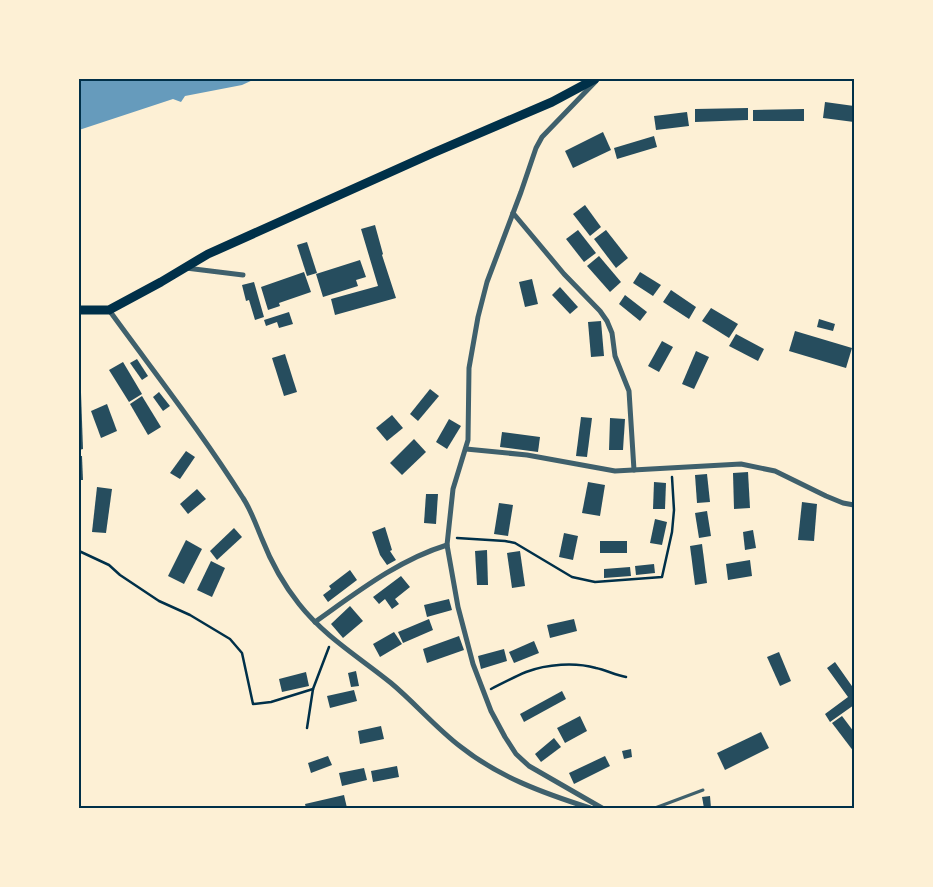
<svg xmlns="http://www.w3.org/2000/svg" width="933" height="887" font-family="'Roboto Condensed',sans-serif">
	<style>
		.water { fill: #669bbc }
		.building { fill: #264d5e }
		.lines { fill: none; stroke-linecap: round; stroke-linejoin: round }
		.path { stroke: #003049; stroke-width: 2.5 }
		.service { stroke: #3f606c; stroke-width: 3 }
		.minor { stroke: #3f606c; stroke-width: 5 }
		.secondary { stroke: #003049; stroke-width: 9 }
		.neatline { fill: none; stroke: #003049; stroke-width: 2 }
	</style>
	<rect width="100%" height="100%" fill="#fdf0d5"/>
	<path class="water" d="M79,79H255L242,85L185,96L181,102L173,99L79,130Z"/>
	<g class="building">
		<path d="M825,102L854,106V122L823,118Z"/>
		<path d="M748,108V120L695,122V109Z"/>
		<path d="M804,109V121H753V110Z"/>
		<path d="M687,112L689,126L656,130L654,116Z"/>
		<path d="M603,132L611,150L573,168L565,151Z"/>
		<path d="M654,136L657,147L617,159L614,148Z"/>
		<path d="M585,205L601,227L590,236L573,214Z"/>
		<path d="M375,225L383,254L382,255L396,298L335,315L331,299L378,286L361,229Z"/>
		<path d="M578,230L596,253L584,262L566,239Z"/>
		<path d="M606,230L628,258L616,268L594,239Z"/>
		<path d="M307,242L317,273L307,276L297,245Z"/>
		<path d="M599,256L621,282L610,292L587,266Z"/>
		<path d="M360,260L366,277L356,280L358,286L323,297L316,274Z"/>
		<path d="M304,272L311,292L279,303L280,306L268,310L261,287Z"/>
		<path d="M640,272L661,285L653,296L633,283Z"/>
		<path d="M532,279L538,304L525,307L519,282Z"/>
		<path d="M254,282L264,317L255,320L249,300L246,301L242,285Z"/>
		<path d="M560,287L578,307L570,314L552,295Z"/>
		<path d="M671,290L696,307L689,319L663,302Z"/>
		<path d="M625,295L647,312L640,321L619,304Z"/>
		<path d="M711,308L738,324L729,338L702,321Z"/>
		<path d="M289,312L293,324L279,328L277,322L266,326L264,320Z"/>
		<path d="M819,319L835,324L833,331L817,327Z"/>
		<path d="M601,321L604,356L591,357L588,322Z"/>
		<path d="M795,331L852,348L846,368L789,351Z"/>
		<path d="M736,334L764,349L758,361L729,346Z"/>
		<path d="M662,341L673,347L659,372L648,366Z"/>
		<path d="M696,351L709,357L694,389L682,384Z"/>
		<path d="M285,354L297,392L284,396L272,358Z"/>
		<path d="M137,359L148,376L142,380L130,363Z"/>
		<path d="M123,362L142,394L129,402L109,370Z"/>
		<path d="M430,389L439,396L418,421L410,414Z"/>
		<path d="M159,392L170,406L163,411L153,397Z"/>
		<path d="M81,393L83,449L79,450V394Z"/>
		<path d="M142,396L161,427L148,435L130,404Z"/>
		<path d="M107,404L117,431L101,438L91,411Z"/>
		<path d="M392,415L403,428L387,441L376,428Z"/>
		<path d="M581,417L592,418L587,457L576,456Z"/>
		<path d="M610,418L625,419L623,450H609Z"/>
		<path d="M449,419L461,426L447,449L436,442Z"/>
		<path d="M502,432L540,437L538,452L500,447Z"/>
		<path d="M414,439L426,452L402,475L390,463Z"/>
		<path d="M186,451L195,457L180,479L170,473Z"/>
		<path d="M79,456H82L83,480H79Z"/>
		<path d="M748,472L750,508L734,509L733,473Z"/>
		<path d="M707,474L710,502L697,503L695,475Z"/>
		<path d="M588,482L605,485L600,516L582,513Z"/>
		<path d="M654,482L666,483L665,509H653Z"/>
		<path d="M97,487L112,489L106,533L92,532Z"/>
		<path d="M197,489L206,499L188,514L180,504Z"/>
		<path d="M426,494H438L436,524L424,523Z"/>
		<path d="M802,502L817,504L814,541L798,540Z"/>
		<path d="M499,503L513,505L508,536L494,534Z"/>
		<path d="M707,511L711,536L699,538L695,513Z"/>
		<path d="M655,519L667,522L662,545L650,543Z"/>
		<path d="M385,527L392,550L390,551L396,560L387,565L380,555L372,532Z"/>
		<path d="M234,528L242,537L217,560L210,551Z"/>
		<path d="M753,530L756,548L745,550L743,532Z"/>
		<path d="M564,533L578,536L573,560L559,557Z"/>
		<path d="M186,540L202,549L184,584L168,576Z"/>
		<rect x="600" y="541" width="27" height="12"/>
		<path d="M702,544L707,583L695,585L690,546Z"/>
		<path d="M487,550L488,585H477L475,551Z"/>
		<path d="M520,551L525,586L512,588L507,553Z"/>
		<path d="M750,560L752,576L728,580L726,564Z"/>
		<path d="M211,561L225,568L212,597L197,590Z"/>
		<path d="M654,564L655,573L636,575L635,566Z"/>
		<path d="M630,567L631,576L604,578V569Z"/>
		<path d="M350,570L357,580L328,602L323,595L331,589L329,586Z"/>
		<path d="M401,576L410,587L395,599L399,604L392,609L385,599L379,604L373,597Z"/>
		<path d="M449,599L452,610L427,617L424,605Z"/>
		<path d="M350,606L363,621L343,638L331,624Z"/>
		<path d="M429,619L433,630L403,643L398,632Z"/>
		<path d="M574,619L577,631L550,638L547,625Z"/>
		<path d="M394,632L402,644L380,657L373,644Z"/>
		<path d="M459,636L464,650L427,663L423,649Z"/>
		<path d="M534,641L539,653L514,663L509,652Z"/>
		<path d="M504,649L507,661L481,669L478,656Z"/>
		<path d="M779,652L791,681L780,686L767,657Z"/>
		<path d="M835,662L854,689V705L830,722L825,714L848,697L827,668Z"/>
		<path d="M356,671L359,686L351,687L348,673Z"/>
		<path d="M306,672L309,686L282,692L279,679Z"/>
		<path d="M354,690L357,701L330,708L327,696Z"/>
		<path d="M562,691L566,699L524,722L520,714Z"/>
		<path d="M580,716L587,731L565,743L557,728Z"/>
		<path d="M842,716L854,732V752L832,723Z"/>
		<path d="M381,726L384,739L360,744L358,731Z"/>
		<path d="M761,732L769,748L725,770L717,753Z"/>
		<path d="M554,738L561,747L541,762L535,754Z"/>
		<path d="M631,749L632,757L624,759L622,751Z"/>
		<path d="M328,756L332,765L311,773L308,763Z"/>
		<path d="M605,756L610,766L574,784L569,773Z"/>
		<path d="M397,766L399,777L373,782L371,771Z"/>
		<path d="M364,768L367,780L342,786L339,773Z"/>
		<path d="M344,795L347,808H306L305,804Z"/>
		<path d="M710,796L711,808H704L702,797Z"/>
	</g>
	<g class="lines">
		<g class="path">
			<path d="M457,538L505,541L515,543L572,577L595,582L662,577L672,532L674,510L672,477"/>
			<path d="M79,551L109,565L120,575L159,601L190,615L230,639L242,653L253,704L271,702L313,689"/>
			<path d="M491,689C503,683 514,677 526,672C547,664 575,662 596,668C606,670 615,675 626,677"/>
			<path d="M307,728L313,689L329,647"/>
		</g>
		<path class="service" d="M655,808L703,790"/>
		<g class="minor">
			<path d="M596,81L542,137L536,148L521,192L487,282L478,317L469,368L468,440L453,489L447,545L458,607L473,664L491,711L505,737L516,754L529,766L602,808"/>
			<path d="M513,213L564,274L600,311L607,321L612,333L615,356L629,391L634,470"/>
			<path d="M186,268L243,275"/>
			<path d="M109,310C154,372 202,433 243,498C251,510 256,525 262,539C271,562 284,585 299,604C325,637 359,657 391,683C415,703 436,728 461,747C499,777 543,793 590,808"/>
			<path d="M466,449L527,455L615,471L741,464L775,471L826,496L843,503L854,505"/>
			<path d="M315,622C356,593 398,560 447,545"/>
		</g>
		<path class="secondary" d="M79,310H109L161,282L208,254L433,153L552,102L595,79"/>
	</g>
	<rect width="933" height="887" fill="none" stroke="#fdf0d5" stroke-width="160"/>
	<rect x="80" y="80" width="773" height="727" class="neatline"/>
</svg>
